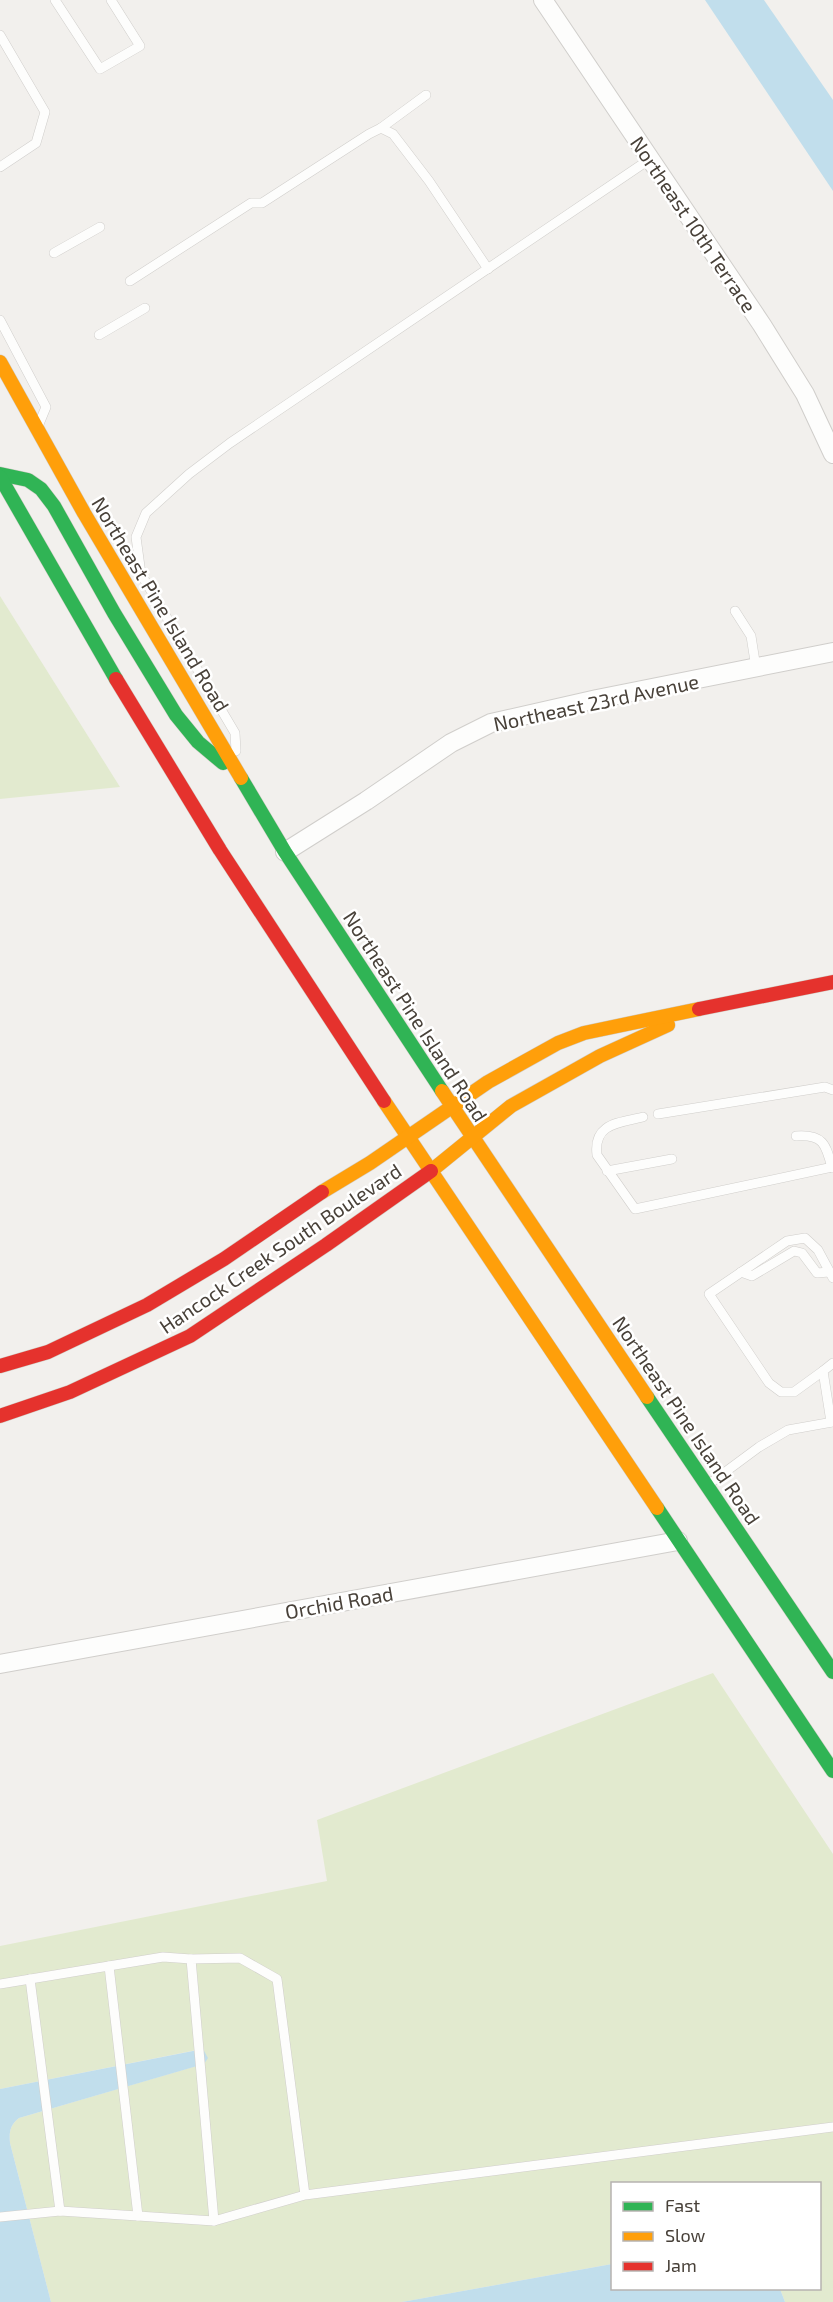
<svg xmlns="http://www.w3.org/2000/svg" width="833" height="2302" font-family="'Exo 2',sans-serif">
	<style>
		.green { fill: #e2eacf }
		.water { fill: #c1deec }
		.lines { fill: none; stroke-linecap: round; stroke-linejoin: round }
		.lane-casing { stroke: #d0cecb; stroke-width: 10 }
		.street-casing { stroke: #d0cecb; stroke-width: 20 }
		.fast-casing { stroke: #d0ccc4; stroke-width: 15 }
		.slow-casing { stroke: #d0ccc4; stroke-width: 15 }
		.jam-casing { stroke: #d0ccc4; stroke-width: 15 }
		.lane { stroke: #fdfdfc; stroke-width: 9 }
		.street { stroke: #fdfdfc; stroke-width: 18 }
		.fast { stroke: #30b455; stroke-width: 14 }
		.slow { stroke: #ff9f0a; stroke-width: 14 }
		.jam { stroke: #e5322d; stroke-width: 14 }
		.labels { text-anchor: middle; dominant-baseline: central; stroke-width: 5; stroke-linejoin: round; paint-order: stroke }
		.street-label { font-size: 20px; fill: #484139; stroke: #fff }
	</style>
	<rect width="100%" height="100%" fill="#f2f0ed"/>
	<g class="green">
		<path d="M0,596L120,787L0,799Z"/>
		<path d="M713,1673L833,1854V2302H785L780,2289L820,2288V2184H612V2264L402,2302H51L10,2143C9,2132 10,2125 19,2118L203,2064L202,2049L0,2089V1946L327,1881L317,1820Z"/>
	</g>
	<g class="water">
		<path d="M705,0H764L833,100V191Z"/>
		<path d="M203,2049L208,2058L204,2064L19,2118C10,2125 9,2132 10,2143L51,2302H0V2089Z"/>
		<path d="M612,2264V2288L780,2289L785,2302H402Z"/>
	</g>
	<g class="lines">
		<defs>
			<g id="lane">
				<path d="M55,0L100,69L140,46L111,0"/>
				<path d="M0,35L45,112L36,143L0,167"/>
				<path d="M381,128L426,95"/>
				<path d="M54,253L100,227"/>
				<path d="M130,281L251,203H262L369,134L381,128L393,134L429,181L488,269"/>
				<path d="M0,320L46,407L39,424"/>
				<path d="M99,335L145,308"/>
				<path d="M735,611L751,636L756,668"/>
				<path d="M236,751L235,733L141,574L136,537L146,513L189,474L230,443L650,159"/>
				<path d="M658,1114L825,1087L833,1090"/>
				<path d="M643,1117C619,1123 593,1123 597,1155L635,1209L833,1167"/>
				<path d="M796,1136C823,1134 826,1144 832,1168"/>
				<path d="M607,1171L672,1159"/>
				<path d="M741,1272L752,1276L794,1251L802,1253L817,1273L829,1272"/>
				<path d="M823,1371L794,1392H781L769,1383L709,1294L787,1241L805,1238L818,1250L833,1278"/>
				<path d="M831,1422L823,1371L833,1363"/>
				<path d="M709,1484L759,1447L788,1430L833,1422"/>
				<path d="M109,1966L138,2216L214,2221"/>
				<path d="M30,1979L60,2211"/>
				<path d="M0,1984L163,1957L191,1959"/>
				<path d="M305,2195L277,1979L240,1958L191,1959L214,2221L305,2195L833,2127"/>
				<path d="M0,2217L60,2211L138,2216"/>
			</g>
			<g id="street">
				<path d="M543,0L762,325L805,394L833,454"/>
				<path d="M285,852L366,801L451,743L491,723L597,699L833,652"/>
				<path d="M0,1664L678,1541"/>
			</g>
			<g id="fast">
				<path d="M0,474L28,480L41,489L54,506L114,613L176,715L198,742L223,763"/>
				<path d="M0,477L116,679"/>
				<path d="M241,778L285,852L442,1091"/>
				<path d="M647,1397L833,1672"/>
				<path d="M657,1508L833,1771"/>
			</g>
			<g id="slow">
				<path d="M0,362L84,513L241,778"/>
				<path d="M442,1091L647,1397"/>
				<path d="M384,1101L657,1508"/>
				<path d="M431,1171L511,1106L600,1056L668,1025"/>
				<path d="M322,1192L370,1163L488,1082L558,1043L584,1033L699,1009"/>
			</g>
			<g id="jam">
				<path d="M116,679L220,850L384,1101"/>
				<path d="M699,1009L833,982"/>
				<path d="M0,1366L48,1352L147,1305L224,1259L322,1192"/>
				<path d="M0,1416L70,1392L190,1336L326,1245L431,1171"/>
			</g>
		</defs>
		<use href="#lane" class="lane-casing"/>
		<use href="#street" class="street-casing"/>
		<use href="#fast" class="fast-casing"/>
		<use href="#slow" class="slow-casing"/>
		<use href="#jam" class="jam-casing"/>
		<use href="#lane" class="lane"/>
		<use href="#street" class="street"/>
		<use href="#fast" class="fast"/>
		<use href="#slow" class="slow"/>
		<use href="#jam" class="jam"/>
	</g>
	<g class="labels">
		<g class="street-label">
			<text transform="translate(694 224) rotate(56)">Northeast 10th Terrace</text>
			<text transform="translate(161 604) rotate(59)">Northeast Pine Island Road</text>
			<text transform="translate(596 702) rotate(-12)">Northeast 23rd Avenue</text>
			<text transform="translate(416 1016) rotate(57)">Northeast Pine Island Road</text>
			<text transform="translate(280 1248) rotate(-34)">Hancock Creek South Boulevard</text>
			<text transform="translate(687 1420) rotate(56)">Northeast Pine Island Road</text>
			<text transform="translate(339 1602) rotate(-10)">Orchid Road</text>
		</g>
	</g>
	<rect x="611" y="2182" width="210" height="108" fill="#ffffff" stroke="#b6b3b0" stroke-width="1.5"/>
	<rect x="623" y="2202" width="30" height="9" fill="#30b455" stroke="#b6b3b0" stroke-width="1.5"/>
	<text x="665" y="2212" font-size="18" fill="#484139">Fast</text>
	<rect x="623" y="2232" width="30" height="9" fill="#ff9f0a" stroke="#b6b3b0" stroke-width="1.5"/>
	<text x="665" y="2242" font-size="18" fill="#484139">Slow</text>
	<rect x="623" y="2262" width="30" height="9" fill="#e5322d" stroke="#b6b3b0" stroke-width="1.5"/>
	<text x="665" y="2272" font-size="18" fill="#484139">Jam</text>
</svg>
